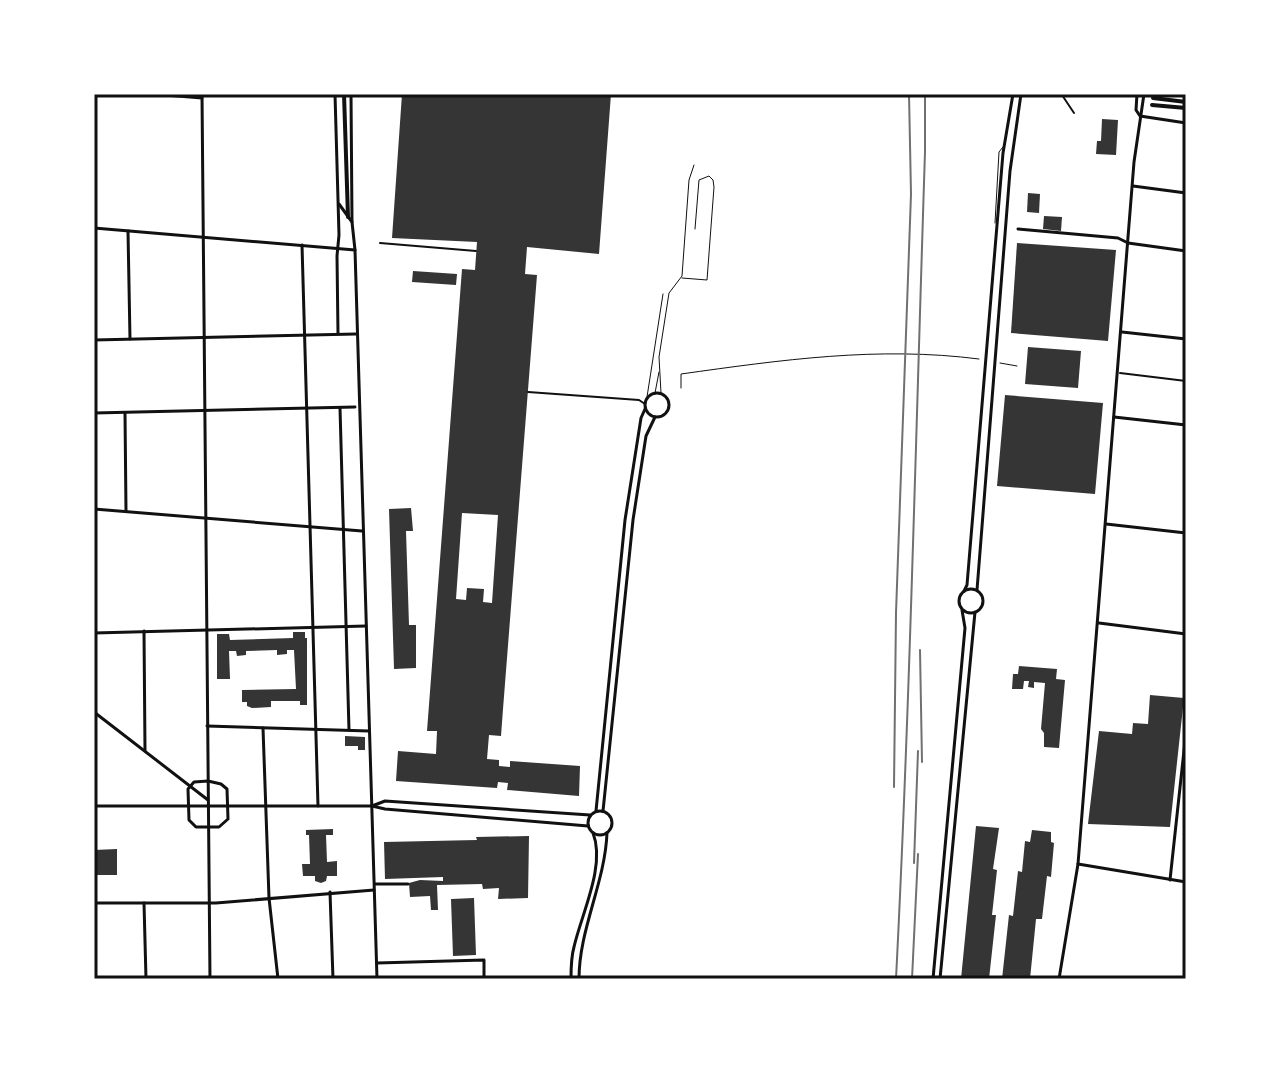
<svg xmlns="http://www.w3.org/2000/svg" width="1280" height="1073" font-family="'Fira Sans',sans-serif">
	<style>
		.building { fill: #353535; fill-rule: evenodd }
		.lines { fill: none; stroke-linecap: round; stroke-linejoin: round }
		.path { stroke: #111; stroke-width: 1 }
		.service { stroke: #111; stroke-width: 1 }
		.pedestrian { stroke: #111; stroke-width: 2 }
		.minor { stroke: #111; stroke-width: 3 }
		.tertiary { stroke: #111; stroke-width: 3 }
		.primary { stroke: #111; stroke-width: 4 }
		.rail { stroke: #707070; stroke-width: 2 }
		.neatline { fill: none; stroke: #111; stroke-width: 3 }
	</style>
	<rect width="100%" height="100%" fill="#fff"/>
	<g class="building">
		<path d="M402,94H611L599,254L527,247L525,274L537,275L503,709L501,736L489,735L487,759L499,760V766L510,767V761L580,766L579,796L507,790L508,783L498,782L497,788L396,781L398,751L436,754L437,731H427L462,269L475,270L477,242L392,238ZM462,513L498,515L492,603L483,602L484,589L467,588L466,600L456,599Z"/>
		<path d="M1102,119L1118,120L1116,155L1096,154L1097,141H1101Z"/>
		<path d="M1028,193L1040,194L1039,213L1027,212Z"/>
		<path d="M1044,216L1062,217L1061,231L1043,229Z"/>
		<path d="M1017,243L1116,250L1108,341L1011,333Z"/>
		<path d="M413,271L457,274L456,285L412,282Z"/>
		<path d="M1028,347L1081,351L1078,388L1025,384Z"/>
		<path d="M1005,395L1103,403L1095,494L997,486Z"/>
		<path d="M411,508L413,531H406L409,625H416V668L394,669L389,509Z"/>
		<path d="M293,632H305V638H307V705H300V701H271V707L252,708L247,706V702H242V690L296,689L294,650H287V654L277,655V650L246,651V655L237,656L236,651H229L230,679H217V634H229L230,640L293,638Z"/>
		<path d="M1019,666L1057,669L1056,679L1065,680L1059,748L1044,747V733L1041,729L1045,683L1034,682V688L1028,687L1029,681H1024L1023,689H1012L1013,674H1018Z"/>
		<path d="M1150,695L1184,698L1170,827L1088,824L1099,731L1132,734L1133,723L1148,724Z"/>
		<path d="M345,736L365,737V750H358V746H345Z"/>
		<path d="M976,826L999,828L993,869L997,870L992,915H996L989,979H961Z"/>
		<path d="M333,829V835H326L327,862L337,861V876H327L326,881L321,883L315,881V876H303L302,864H310L309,835H306V830Z"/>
		<path d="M1032,830L1051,832V842L1054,843L1051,877L1047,876L1042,919H1036L1030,979H1002L1009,915L1013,916L1018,871L1022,872L1025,841L1030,842Z"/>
		<path d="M529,836L528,898L498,899L499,888L483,889L482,884L437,885L438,910H431L430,896L410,897L409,883L420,880L443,881V877L385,879L384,842L477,840L476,837Z"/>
		<path d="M117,849V875H94V850Z"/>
		<path d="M474,898L476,955L453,956L451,899Z"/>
	</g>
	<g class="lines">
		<g class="path">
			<path d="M1000,363L1017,366"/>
			<path d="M681,388V374C781,360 878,346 979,359"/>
		</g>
		<g class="service">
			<path d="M995,223L999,152L1003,147"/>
			<path d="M682,278L707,280L714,187L713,180L709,176L699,180L695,229"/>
			<path d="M655,393L659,372"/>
			<path d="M661,393L659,357L669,293L682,276L689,180L694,165"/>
			<path d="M647,397L663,294"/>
		</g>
		<g class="pedestrian">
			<path d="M1052,94L1062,95L1074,113"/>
			<path d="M380,243L476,251"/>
			<path d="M1120,373L1186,381"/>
			<path d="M528,392L639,400L645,404"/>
		</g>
		<g class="minor">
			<path d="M153,94L202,98"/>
			<path d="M335,94L339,235L337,256L338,334"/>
			<path d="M1133,186L1186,193"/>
			<path d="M94,228L355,250"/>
			<path d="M1018,229L1118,238L1128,243L1186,251"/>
			<path d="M128,231L130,339"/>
			<path d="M302,245L318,806"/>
			<path d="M1122,332L1186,339"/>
			<path d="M94,340L356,334"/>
			<path d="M340,408L349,730"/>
			<path d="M94,413L355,407"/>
			<path d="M125,413L126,511"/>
			<path d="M1114,417L1186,425"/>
			<path d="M94,509L362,531"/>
			<path d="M1106,524L1186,533"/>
			<path d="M1099,623L1186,634"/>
			<path d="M144,631L145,751"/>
			<path d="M94,633L366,626"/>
			<path d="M94,712L208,800"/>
			<path d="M207,726L369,731"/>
			<path d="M263,728L269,898L278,979"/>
			<path d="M208,781L221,784L227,789L228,819L219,827H196L189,820L188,789L194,782Z"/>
			<path d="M94,806H372"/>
			<path d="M1078,864L1186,882"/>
			<path d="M1170,880L1186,732"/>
			<path d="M375,884H408"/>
			<path d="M330,892L333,979"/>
			<path d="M94,903H216L374,890"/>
			<path d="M144,903L146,979"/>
			<path d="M377,963L484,960V979"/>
			<path d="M1059,979L1078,864L1134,162L1144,94"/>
		</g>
		<g class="tertiary">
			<path d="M202,94L210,979"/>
			<path d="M351,94L352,222"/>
			<path d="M1137,94L1136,110L1140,116L1186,123"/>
			<path d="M339,204L352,222L355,250L377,979"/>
			<circle cx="657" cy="405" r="12"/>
			<circle cx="971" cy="601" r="12"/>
			<path d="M977,590L1010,171L1021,94"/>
			<path d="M964,591L967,585L1003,153L1013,94"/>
			<path d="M372,806L385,801L590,815"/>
			<path d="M372,806L385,809L588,826"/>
			<circle cx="600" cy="823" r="12"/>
			<path d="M596,811L625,520L641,418L645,409"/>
			<path d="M603,811L633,520L646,436L655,417"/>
			<path d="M571,979C571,968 571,957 574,947C581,915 606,866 593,833"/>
			<path d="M579,979C579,929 605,883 607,833"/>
			<path d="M933,979L965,628L962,610"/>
			<path d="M940,979L975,612"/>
		</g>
		<g class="primary">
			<path d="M344,94L348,217"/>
			<path d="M1153,98L1186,102"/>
			<path d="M1152,105L1186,108"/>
		</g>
		<g class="rail">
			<path d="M920,650L922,762"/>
			<path d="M894,787L896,613L911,194L909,94"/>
			<path d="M914,863L918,751"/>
			<path d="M896,979C910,703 916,427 925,152V94"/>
			<path d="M912,979L918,854"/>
		</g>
	</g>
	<rect width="1280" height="1073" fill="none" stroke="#ffffff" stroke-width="192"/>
	<rect x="96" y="96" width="1088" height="881" class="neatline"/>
</svg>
